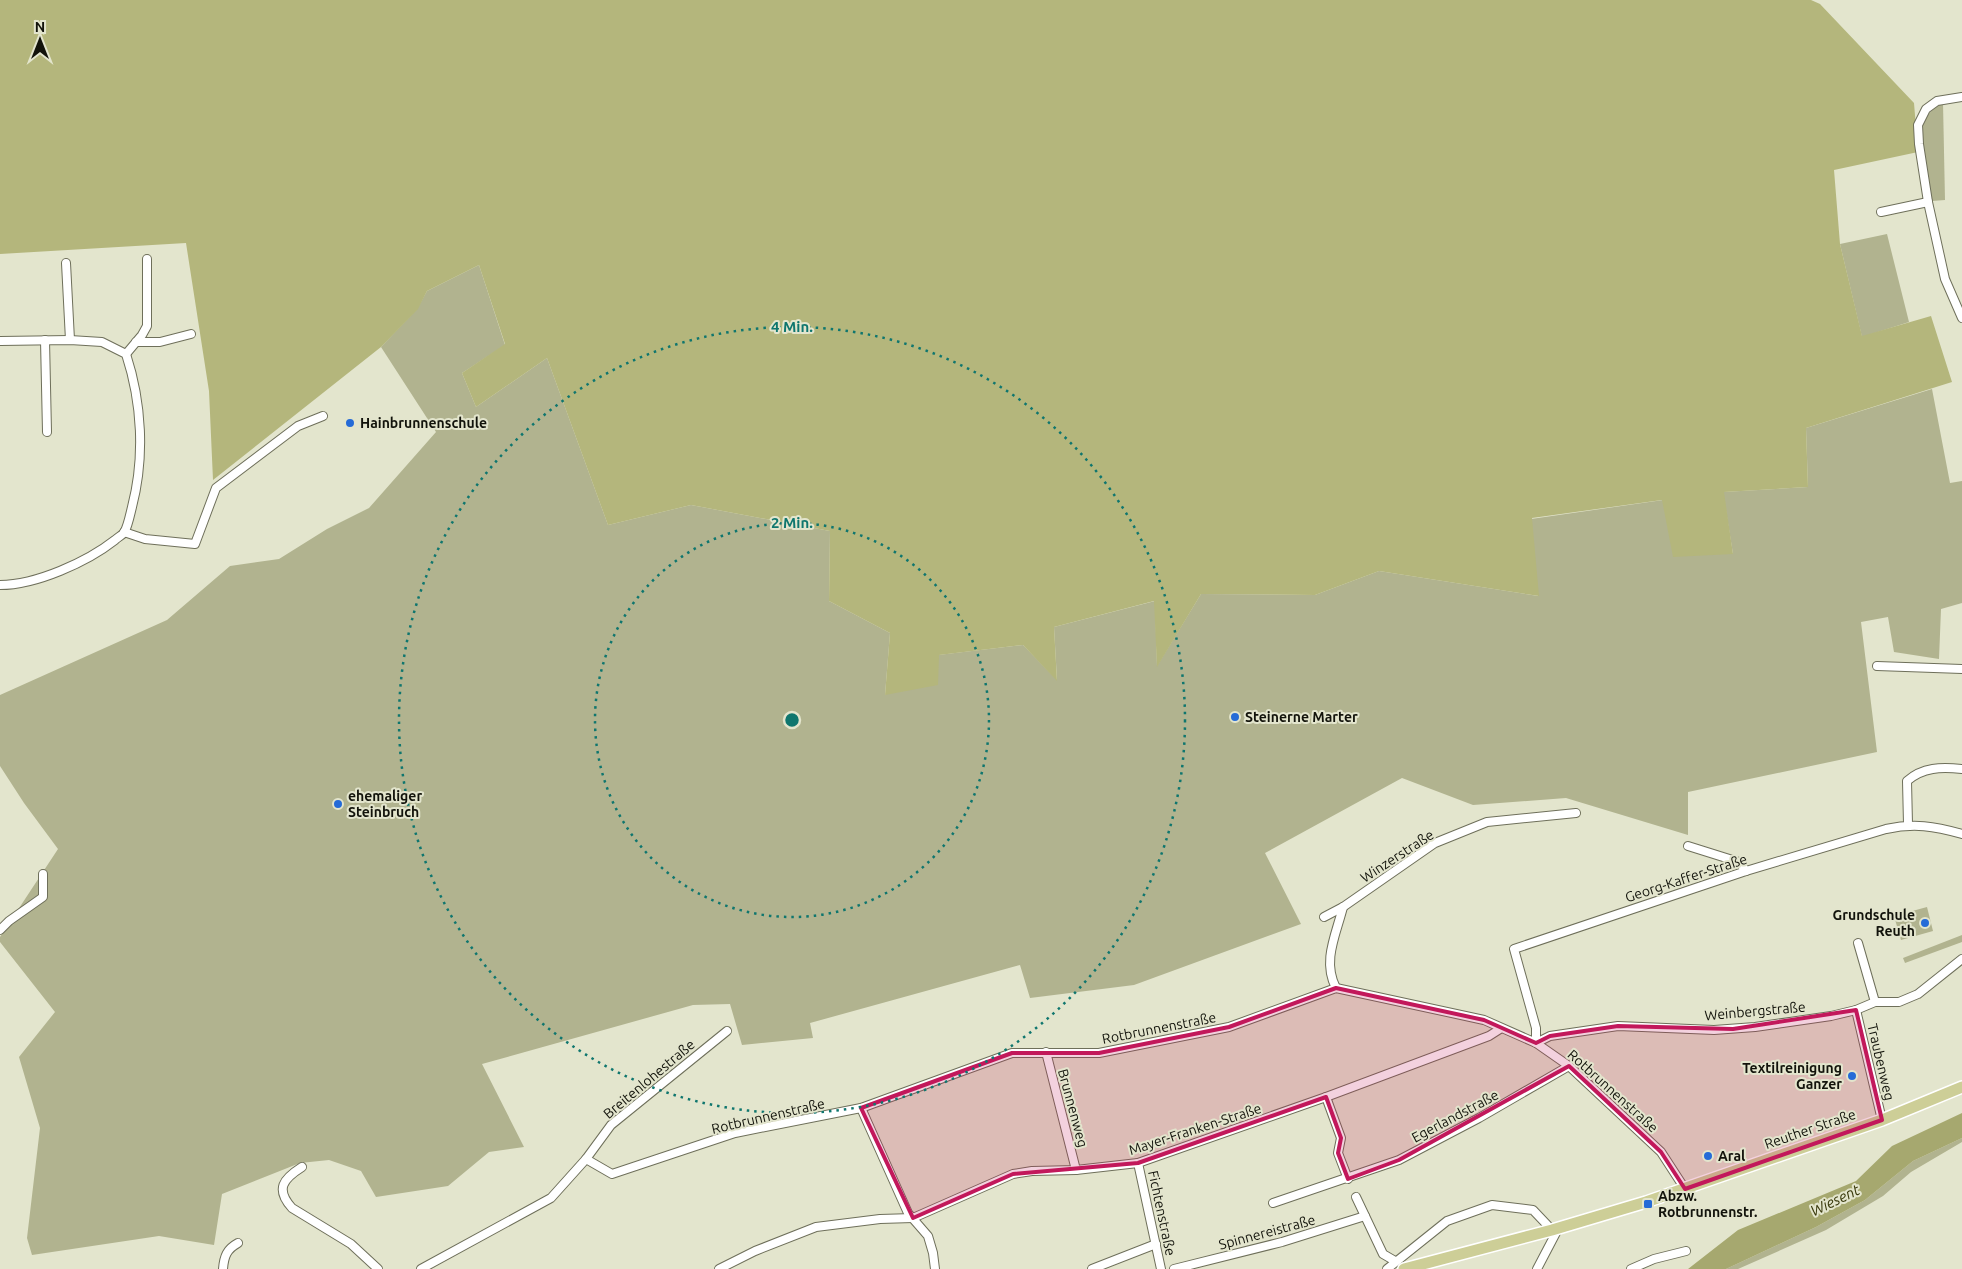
<svg xmlns="http://www.w3.org/2000/svg" width="1962" height="1269" font-family="Ubuntu,sans-serif">
	<style>
		.green { fill: #b1b38f }
		.forest { fill: #b4b67c }
		.water { fill: #a6a86f }
		.lines { fill: none; stroke-linecap: round; stroke-linejoin: round }
		.street-casing { stroke: #6e6f5a; stroke-width: 10 }
		.primary-casing { stroke: #fff; stroke-width: 14 }
		.street { stroke: #fff; stroke-width: 8 }
		.primary { stroke: #cdce97; stroke-width: 11 }
		.marked { fill: #c2185b; fill-opacity: 0.2; stroke: #c2185b; stroke-width: 4; stroke-linejoin: round }
		.ring { fill: none; stroke: #0f766e; stroke-width: 2.5; stroke-dasharray: 2.5 5 }
		.poi-dot { fill: #256bd7; stroke: #e3e5cd; stroke-width: 2 }
		.labels { text-anchor: middle; dominant-baseline: central; stroke-width: 4; stroke-linejoin: round; paint-order: stroke }
		.poi-label { font-size: 14px; font-weight: bold; fill: #12130b; stroke: #e3e5cd; text-anchor: start }
		.street-label { font-size: 14px; fill: #12130b; stroke: #e3e5cd }
		.water-label { font-size: 15px; font-style: italic; fill: #373709; stroke: #e3e5cd }
		.centre { fill: #0f766e; stroke: #e3e5cd; stroke-width: 2.5 }
		.ring-label { font-size: 15px; text-anchor: middle; font-weight: bold; fill: #0f766e; stroke: #e3e5cd; stroke-width: 4; stroke-linejoin: round; paint-order: stroke }
	</style>
	<rect width="100%" height="100%" fill="#e3e5cd"/>
	<g class="green">
		<path d="M1943,103L1945,200L1932,201L1921,136C1922,120 1929,110 1943,103Z"/>
		<path d="M1887,234L1909,322L1862,337L1840,244Z"/>
		<path d="M479,265L505,345L462,373L476,407L547,358L608,525L691,505L830,531L829,601L890,633L885,695L938,655L1023,645L1057,680L1054,627L1155,601L1157,666L1201,594L1315,595L1379,571L1538,596L1531,519L1663,500L1733,554L1723,492L1808,487L1806,428L1932,389L1950,483L1962,481V603L1941,609L1939,659L1894,652L1888,617L1861,622L1877,752L1688,792V835L1566,798L1473,805L1402,778L1265,853L1301,924L1134,985L1030,998L1020,965L810,1023L813,1038L742,1045L730,1004L693,1005L482,1064L524,1147L489,1152L448,1186L376,1197L361,1171L329,1160L300,1163L222,1194L214,1245L159,1236L32,1255L27,1238L40,1128L19,1057L55,1012L0,942V937L58,849L24,803L0,766V695L167,620L230,566L279,559L327,529L369,508L436,432L381,347L417,309L427,291Z"/>
		<path d="M1927,907L1933,931L1901,940L1894,916Z"/>
		<path d="M1962,935V942L1905,963L1903,958Z"/>
		<path d="M1962,1138V1142L1911,1172L1883,1196L1826,1230L1738,1269H1726L1816,1227L1865,1200L1913,1161Z"/>
	</g>
	<path class="forest" d="M0,0H1811L1820,4L1914,103L1918,152L1834,170L1840,244L1862,336L1931,316L1952,382L1806,428L1808,487L1724,492L1733,554L1673,557L1662,500L1532,518L1539,596L1379,571L1315,595L1201,594L1157,667L1154,601L1054,627L1057,681L1023,645L939,655L938,685L885,695L890,633L829,601L830,531L691,505L608,525L547,358L476,407L462,373L505,344L479,265L427,291L418,309L381,347L213,480L209,391L186,243L0,254Z"/>
	<path class="water" d="M1962,1113V1138L1913,1161L1865,1200L1816,1227L1726,1269H1688L1738,1230L1856,1181L1892,1146Z"/>
	<g class="lines">
		<defs>
			<g id="street">
				<path d="M1962,97L1937,101L1926,109L1918,125L1919,144L1928,202L1945,279L1962,318"/>
				<path d="M1881,212L1928,202"/>
				<path d="M66,263L70,340"/>
				<path d="M45,340L47,432"/>
				<path d="M0,341L70,340L102,342L126,354C142,403 145,457 132,507C130,515 128,526 124,533C122,535 117,538 115,540C87,562 36,585 0,585"/>
				<path d="M136,342H160L191,334"/>
				<path d="M126,354L142,335L147,326V259"/>
				<path d="M124,532L145,539L195,544L216,488L298,426L323,416"/>
				<path d="M1877,666L1962,669"/>
				<path d="M1908,824L1907,781C1923,767 1941,767 1962,769"/>
				<path d="M1962,834C1934,826 1914,823 1886,829L1746,871L1514,949L1536,1028V1043L1550,1036L1618,1026L1714,1030L1755,1027L1831,1016L1856,1010L1875,1002H1899L1918,994L1962,959"/>
				<path d="M1688,846L1739,862L1746,871"/>
				<path d="M1324,917L1343,907L1435,843L1487,822L1576,813"/>
				<path d="M0,930L9,921L43,897V874"/>
				<path d="M1858,943L1875,1002"/>
				<path d="M1336,988C1322,961 1336,935 1343,907"/>
				<path d="M1856,1010L1882,1120"/>
				<path d="M1046,1052L1076,1170"/>
				<path d="M1326,1097L1341,1138L1338,1153L1348,1179"/>
				<path d="M861,1108L908,1213L928,1236L933,1253L935,1269"/>
				<path d="M586,1159L612,1174L735,1133L861,1108L1012,1053H1099L1229,1027L1336,988L1484,1020L1536,1043L1569,1066L1661,1152L1685,1189"/>
				<path d="M1138,1163L1161,1269"/>
				<path d="M302,1167C283,1179 275,1189 292,1208L351,1244L378,1269"/>
				<path d="M1356,1197L1383,1254L1395,1261"/>
				<path d="M1273,1203L1399,1160L1479,1118L1569,1066"/>
				<path d="M223,1269C224,1256 227,1249 238,1243"/>
				<path d="M421,1269L551,1198L586,1159L611,1125L727,1031"/>
				<path d="M719,1269L755,1251L816,1227L880,1219L913,1218L1013,1174L1032,1171L1076,1170L1138,1163L1326,1097L1489,1036L1500,1029"/>
				<path d="M1092,1269L1156,1244"/>
				<path d="M1174,1269L1282,1242L1365,1216"/>
				<path d="M1387,1269L1447,1221L1492,1205L1533,1210L1552,1230"/>
				<path d="M1537,1269L1558,1229"/>
				<path d="M1631,1269L1654,1259L1686,1251"/>
			</g>
			<path id="primary" d="M1404,1269L1552,1230L1646,1202L1882,1120L1962,1087"/>
		</defs>
		<use href="#street" class="street-casing"/>
		<use href="#primary" class="primary-casing"/>
		<use href="#street" class="street"/>
		<use href="#primary" class="primary"/>
	</g>
	<path class="marked" d="M1336,988L1484,1020L1536,1043L1550,1036L1618,1026L1733,1029L1856,1010L1882,1120L1685,1189L1661,1152L1569,1066L1399,1160L1348,1179L1338,1153L1341,1138L1326,1097L1138,1163L1013,1174L913,1218L861,1108L1012,1053H1099L1229,1027Z"/>
	<g class="ring">
		<circle cx="792" cy="720" r="197"/>
		<circle cx="792" cy="720" r="393"/>
	</g>
	<g class="poi-dot">
		<circle cx="350" cy="423" r="5"/>
		<circle cx="1235" cy="717" r="5"/>
		<circle cx="338" cy="804" r="5"/>
		<circle cx="1925" cy="923" r="5"/>
		<circle cx="1852" cy="1076" r="5"/>
		<circle cx="1708" cy="1156" r="5"/>
		<rect x="1643" y="1199" width="10" height="10" rx="2.5"/>
	</g>
	<g class="labels">
		<g class="poi-label">
			<text x="360" y="423">Hainbrunnenschule</text>
			<text x="1245" y="717">Steinerne Marter</text>
			<text x="348" y="796">ehemaliger<tspan x="348" dy="16">Steinbruch</tspan></text>
			<text x="1915" y="915" text-anchor="end">Grundschule<tspan x="1915" dy="16">Reuth</tspan></text>
			<text x="1842" y="1068" text-anchor="end">Textilreinigung<tspan x="1842" dy="16">Ganzer</tspan></text>
			<text x="1718" y="1156">Aral</text>
			<text x="1658" y="1196">Abzw.<tspan x="1658" dy="16">Rotbrunnenstr.</tspan></text>
		</g>
		<g class="street-label">
			<text transform="translate(1397 856) rotate(-33)">Winzerstraße</text>
			<text transform="translate(1686 878) rotate(-18)">Georg-Kaffer-Straße</text>
			<text transform="translate(1755 1011) rotate(-5)">Weinbergstraße</text>
			<text transform="translate(1159 1028) rotate(-11)">Rotbrunnenstraße</text>
			<text transform="translate(1881 1062) rotate(77)">Traubenweg</text>
			<text transform="translate(649 1079) rotate(-40)">Breitenlohestraße</text>
			<text transform="translate(1613 1091) rotate(42)">Rotbrunnenstraße</text>
			<text transform="translate(1073 1108) rotate(75)">Brunnenweg</text>
			<text transform="translate(768 1116) rotate(-13)">Rotbrunnenstraße</text>
			<text transform="translate(1455 1116) rotate(-28)">Egerlandstraße</text>
			<text transform="translate(1195 1129) rotate(-18)">Mayer-Franken-Straße</text>
			<text transform="translate(1810 1129) rotate(-19)">Reuther Straße</text>
			<text transform="translate(1162 1213) rotate(78)">Fichtenstraße</text>
			<text transform="translate(1267 1232) rotate(-15)">Spinnereistraße</text>
		</g>
		<g class="water-label">
			<text transform="translate(1835 1200) rotate(-26)">Wiesent</text>
		</g>
	</g>
	<circle cx="792" cy="720" r="8" class="centre"/>
	<g class="ring-label">
		<text x="792" y="332">4 Min.</text>
		<text x="792" y="528">2 Min.</text>
	</g>
	<g transform="translate(40 40)" stroke="#e3e5cd" stroke-width="4" paint-order="stroke">
	<path d="M0-4L9 19L0 12L-9 19Z" fill="#12130b"/>
	<text y="-8" font-size="14" font-weight="bold" text-anchor="middle" fill="#12130b">N</text>
	</g>
</svg>
